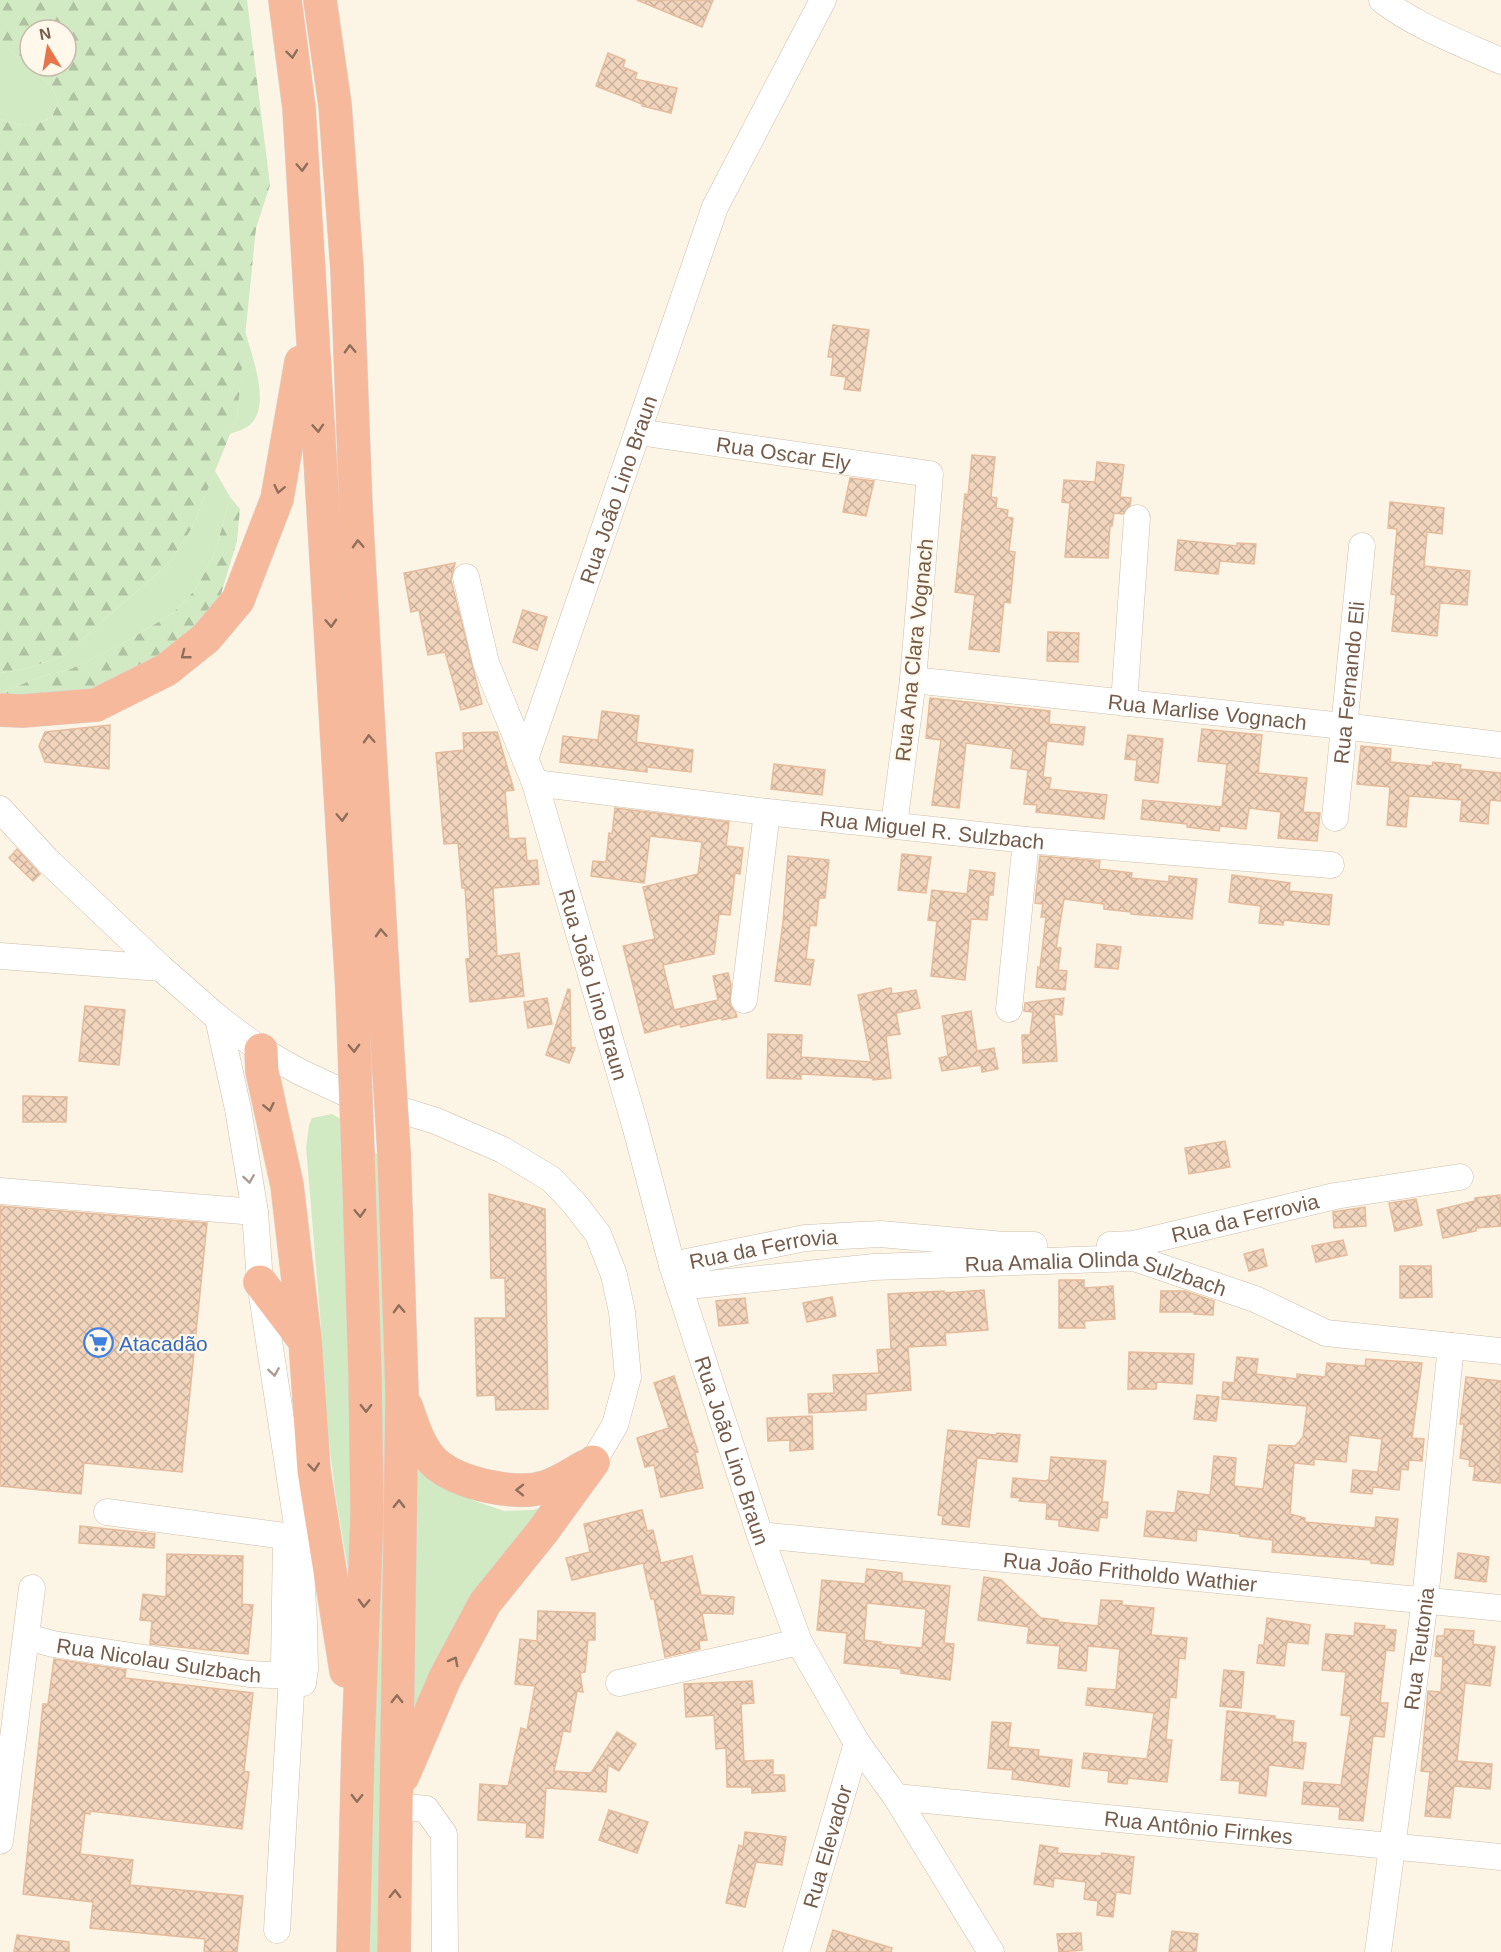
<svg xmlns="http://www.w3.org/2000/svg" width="1501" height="1952" font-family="Helvetica,sans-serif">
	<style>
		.green { fill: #d1eac3 }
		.forest { fill: url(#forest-firs); fill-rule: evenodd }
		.building { fill: url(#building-cross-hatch); stroke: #e4bc9d; stroke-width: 1.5; fill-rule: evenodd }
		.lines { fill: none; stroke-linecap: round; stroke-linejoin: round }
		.minor-casing { stroke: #cebdab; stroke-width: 27 }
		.highway-casing { stroke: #dbd5d0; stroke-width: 34 }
		.minor { stroke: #fff; stroke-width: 26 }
		.highway { stroke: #f7b99c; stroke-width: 33 }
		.highway-bridge-casing { stroke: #dbd5d0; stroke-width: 34; stroke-linecap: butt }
		.highway-bridge { stroke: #f7b99c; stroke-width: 33 }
		.oneway { stroke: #8f6f5a }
		.oneway2 { stroke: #ac9d92 }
		.labels { text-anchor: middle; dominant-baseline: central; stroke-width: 4.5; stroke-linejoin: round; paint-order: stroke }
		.street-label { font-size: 21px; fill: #755c4a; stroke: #fff8eb }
		.shop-label { font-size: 21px; fill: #366cbe; stroke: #fff8eb; text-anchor: start }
	</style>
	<defs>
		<pattern id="forest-firs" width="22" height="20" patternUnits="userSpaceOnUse" patternTransform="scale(1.5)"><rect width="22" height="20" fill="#d1eac3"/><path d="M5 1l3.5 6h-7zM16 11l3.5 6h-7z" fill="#aec1a0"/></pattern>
		<pattern id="building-cross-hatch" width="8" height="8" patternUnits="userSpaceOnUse" patternTransform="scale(1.5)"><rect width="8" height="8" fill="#f2d5bd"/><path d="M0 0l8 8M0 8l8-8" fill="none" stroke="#c9b09c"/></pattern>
	</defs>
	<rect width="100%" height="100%" fill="#fcf5e5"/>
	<g class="green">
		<path d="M0,41L52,87L58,101L52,117C31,128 22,127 0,119Z"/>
		<path d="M245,330C251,355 274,409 247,427C242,430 235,432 230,434L237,417Z"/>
		<path d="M215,471L230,497L217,546L211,560L196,589L173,613L129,640L71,669L40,677L0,693V673L22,670L63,656L169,563L192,528Z"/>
		<path d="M332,1114L344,1121L358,1512L349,1576L336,1498L326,1419L320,1315L306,1147L309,1125L312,1118Z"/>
		<path d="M372,1153L384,1154L389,1279L383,1952H366Z"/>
		<path d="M411,1437L455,1491L472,1500L504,1511L533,1510L554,1503L403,1736Z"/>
	</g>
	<g class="forest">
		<path d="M0,0H247L270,185L256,228L237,417L192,528L169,563L63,656L22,670L0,673V119C22,127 31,128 52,117L58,101L52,87L0,41ZM30,30H66V66H30Z"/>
		<path d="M230,497L240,509L237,541L219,601L201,633L106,688L47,695H0V693L40,677L71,669L129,640L173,613L196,589L211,560L217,546Z"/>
	</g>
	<g class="building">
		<path d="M637,0H713L702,27Z"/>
		<path d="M608,53L625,60L623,67L637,73L635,79L677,88L671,113L642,106V104L596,86Z"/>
		<path d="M833,325L869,330L860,391L844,389L846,377L831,375L833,357H828Z"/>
		<path d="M972,455L995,457L991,497L997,498L996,508L1008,510L1007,517L1013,518L1009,551L1015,552L1010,603L1004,602L999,652L969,649L975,595L955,592L965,494L968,495Z"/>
		<path d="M1097,462L1124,465L1120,497L1131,498L1130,505L1123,514L1114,513L1112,526H1110L1108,558L1065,557L1070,503L1062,502L1064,480L1095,482Z"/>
		<path d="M850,478L874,481L866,516L843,512Z"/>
		<path d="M1390,502L1444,508L1442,534L1427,532L1424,566L1470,571L1467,605L1440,603L1437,636L1392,631L1396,595L1391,594L1397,529L1388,528Z"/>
		<path d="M1178,540L1237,546V543L1256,544L1254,564L1220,561L1218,574L1175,570Z"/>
		<path d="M455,563L451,580L482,704L461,710L445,652L428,655L419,610L411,612L404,573Z"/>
		<path d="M523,610L547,617L537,650L513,642Z"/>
		<path d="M1048,632L1079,633L1078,662L1047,661Z"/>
		<path d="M930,698L1050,711L1049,724L1085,727L1083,745L1047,741L1043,777L1051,778L1049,789L1107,795L1104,819L1036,812L1037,805L1024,804L1028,770L1011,768L1013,749L966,743L959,808L932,805L941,740L926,738Z"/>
		<path d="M602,711L639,716L636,742L693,750L691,772L647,767V772L560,762L563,736L598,740Z"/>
		<path d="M110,725L109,769L45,762L39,746L45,732Z"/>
		<path d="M1202,729L1262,735L1258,773L1307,778L1303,812L1320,813L1317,841L1278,838L1281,812L1249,808L1246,829L1220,826L1219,831L1187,827V824L1141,819L1143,800L1222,807L1227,764L1198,761Z"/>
		<path d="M497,732L514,790L505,791L509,839L525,838L527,861L537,860L539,884L493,888L497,956L519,953L524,996L470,1002L466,959L470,958L465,888H462L458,843L444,844L436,753L464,750L463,733Z"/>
		<path d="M1128,735L1163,739L1158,783L1135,780L1137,760L1125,759Z"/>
		<path d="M1361,746L1391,749L1390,762L1432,766L1433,762L1461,765L1460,769L1501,773V801L1490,800L1488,824L1460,821L1462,800L1409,796L1406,827L1387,825L1390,787L1357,784Z"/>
		<path d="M774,764L825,770L822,795L771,789Z"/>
		<path d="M615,808L729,822L726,846L743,848L740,874L735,873L730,915L719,914L714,954L663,965L674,1010L718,1000L713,976L728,973L731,985L730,1005L736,1013L737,1017L722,1020L721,1018L681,1027L680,1024L645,1033L623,946L655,939L643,887L698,874L702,842L650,836L644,883L591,876L593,861L606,862L609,833L612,834Z"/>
		<path d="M17,849L40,874L33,881L9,858Z"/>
		<path d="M902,854L931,857L926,893L898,890Z"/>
		<path d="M788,856L829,860L825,898H819L816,926L810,925L806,959L814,960L810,985L775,981L783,922Z"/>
		<path d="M1040,856L1100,861L1099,869L1132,873L1131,878L1169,882V876L1197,879L1192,919L1131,914V912L1104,909V904L1064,899L1056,948H1061L1058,970L1067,971L1065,990L1036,987L1038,967L1040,968L1046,917H1041L1043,904L1035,903Z"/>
		<path d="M970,870L995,873L993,895H989L987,920L971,919L965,980L931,976L937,921L928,920L932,890L967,894Z"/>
		<path d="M1232,875L1290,883L1289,891L1332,895L1329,925L1284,920L1283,925L1259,923L1261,906L1229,902Z"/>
		<path d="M1097,944L1121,947L1118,969L1095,967Z"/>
		<path d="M891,988L892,994L916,990L920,1008L896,1013L900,1034L886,1036L891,1078L873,1080V1078L801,1074V1079L767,1078L768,1034L802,1035L801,1057L871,1062L858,995Z"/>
		<path d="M568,989L570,990L571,1047L575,1048L569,1063L546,1055Z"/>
		<path d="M547,998L552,1024L528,1028L524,1002Z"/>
		<path d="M1064,998L1062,1015L1054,1014L1057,1061L1023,1063L1022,1035H1030L1033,1012L1024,1011L1025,1003Z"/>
		<path d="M85,1006L125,1010L119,1065L79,1061Z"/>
		<path d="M971,1011L977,1051L994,1048L998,1069L982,1072L981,1065L942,1071L939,1058L948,1056L942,1016Z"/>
		<path d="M23,1096L67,1097L66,1122H23Z"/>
		<path d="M1225,1141L1230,1167L1189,1174L1185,1148Z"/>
		<path d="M489,1194L545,1209L548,1409L496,1410L495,1395L477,1396L475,1318H506L505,1278H491Z"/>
		<path d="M1500,1195L1501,1226L1476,1228V1231L1443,1238L1437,1210L1475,1201V1198Z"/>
		<path d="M1416,1199L1422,1225L1395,1231L1389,1203Z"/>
		<path d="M0,1206L207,1223L182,1472L84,1463L81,1494L0,1486Z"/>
		<path d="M1365,1207L1366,1226L1334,1228L1333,1212Z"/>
		<path d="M1343,1240L1347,1255L1316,1262L1312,1246Z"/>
		<path d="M1263,1249L1267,1266L1249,1271L1244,1254Z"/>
		<path d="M1400,1266H1431L1432,1297L1400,1298Z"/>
		<path d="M1059,1280H1084V1288L1113,1286L1115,1319L1084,1321L1085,1328H1059Z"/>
		<path d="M984,1290L988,1330L945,1333L946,1345L908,1347L911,1390L866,1394V1410L809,1413L808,1394L834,1393L833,1375L879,1373L877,1350L891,1349L888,1294L944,1291V1293Z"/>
		<path d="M1161,1291H1185L1214,1301L1213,1315L1194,1314V1312H1160Z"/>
		<path d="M832,1297L836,1316L807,1322L803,1303Z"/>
		<path d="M745,1298L748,1323L719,1326L716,1301Z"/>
		<path d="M1129,1352L1194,1354L1192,1384L1157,1382L1156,1389H1128Z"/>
		<path d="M1237,1357L1258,1359L1256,1374L1297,1379V1374L1325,1377L1327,1363L1365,1366L1366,1359L1422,1363L1412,1438L1424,1439L1422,1461L1409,1460L1408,1470L1401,1469L1399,1490L1373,1487L1372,1494L1351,1492L1353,1470L1378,1472L1382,1439L1349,1435L1346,1462L1314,1459V1465L1294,1463L1290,1514L1305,1518V1522L1375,1528L1376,1517L1398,1519L1393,1565L1371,1563V1560L1272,1552L1273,1540L1240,1536V1534L1197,1529L1196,1541L1144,1536L1147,1511L1175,1513L1178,1491L1210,1495L1214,1456L1236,1458L1234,1486L1263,1489L1269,1445L1295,1446L1303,1437L1307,1406L1222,1399L1223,1382L1234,1383Z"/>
		<path d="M674,1376L698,1452L695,1453L703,1488L661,1497L654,1465L645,1467L637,1438L669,1428L654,1383Z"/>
		<path d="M1466,1377L1501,1381L1500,1483L1473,1480L1475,1467L1469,1466L1470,1460L1460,1458L1464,1424H1460Z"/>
		<path d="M1197,1395L1219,1397L1216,1421L1194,1419Z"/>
		<path d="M812,1416L813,1449L790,1451V1440L768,1441L767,1418Z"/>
		<path d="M948,1430L996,1435L997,1433L1020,1435L1017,1462L977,1458L969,1527L942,1524L943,1516L938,1515Z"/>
		<path d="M1051,1457L1106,1461L1102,1502H1108L1107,1518L1100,1517L1098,1531L1059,1526V1520L1046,1519L1047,1503L1019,1501L1020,1498L1011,1497L1013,1478L1046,1481L1049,1479Z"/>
		<path d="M642,1510L647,1531L653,1530L661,1563L692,1556L701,1595L734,1597L733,1614L702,1613L707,1640L699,1641L700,1649L665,1657L654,1599H651L643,1563L572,1580L566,1558L590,1552L584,1524Z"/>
		<path d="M80,1526L155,1534L154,1548L79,1543Z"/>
		<path d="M1458,1553L1489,1557L1486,1582L1455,1578Z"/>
		<path d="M167,1554L243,1556L242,1604L253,1605L248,1654L150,1644L152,1621L140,1620L143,1594L166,1597Z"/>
		<path d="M867,1569L902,1573V1581L950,1586L944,1643L954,1644L950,1680L901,1673V1669L844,1663L847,1633L817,1630L822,1580L865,1584ZM867,1603L926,1609L922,1648L880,1644L881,1642L864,1640Z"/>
		<path d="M984,1577L1001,1580L1041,1618L1058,1620V1622L1098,1626L1101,1600L1122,1601V1605L1154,1608L1151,1635L1187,1638L1185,1659L1179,1658L1176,1698L1170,1697L1166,1740H1172L1167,1782L1128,1778L1127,1784L1108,1782L1109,1771L1082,1768L1084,1753L1147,1759L1154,1713L1086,1705L1088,1688L1116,1690L1120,1649L1088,1646L1086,1671L1058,1668L1060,1646L1027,1643L1029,1627L978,1620Z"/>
		<path d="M538,1611L595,1613V1640H588L585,1672L580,1673L583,1692L577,1691L570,1732L563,1731L554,1771L591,1773L617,1732L636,1744L619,1771L608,1765L606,1792L546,1788L543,1838L526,1837L527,1823L478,1820L480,1784L508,1786L521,1728L527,1730L535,1686L515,1684L520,1639L537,1641Z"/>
		<path d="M1267,1618L1310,1625L1308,1644L1287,1642L1284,1666L1257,1663L1259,1645H1264Z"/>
		<path d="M1355,1623L1385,1626L1384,1629L1396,1630L1394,1651L1386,1650L1380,1703H1388L1384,1737L1373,1736L1363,1821L1339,1819L1340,1807L1302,1804L1304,1782L1341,1785L1351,1716L1341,1715L1346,1672L1322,1670L1326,1634L1354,1636Z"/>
		<path d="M1445,1629L1474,1631L1473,1644L1495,1647L1490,1686L1465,1683L1457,1761L1492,1764L1490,1789L1454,1786L1450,1818L1425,1816L1430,1772L1421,1771L1428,1691L1441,1692L1443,1657L1435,1656L1437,1636H1444Z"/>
		<path d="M54,1659L126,1670L125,1678L253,1693L244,1771L249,1772L242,1829L90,1811V1814L85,1813L80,1854L133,1860L130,1885L243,1896L237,1952H204L205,1939L90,1928L93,1902L23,1894L43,1704H48Z"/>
		<path d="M1224,1670L1244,1672L1241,1708L1220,1706Z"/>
		<path d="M752,1681L754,1703L741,1704L744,1761L773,1760V1775H784L785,1791L752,1793V1787H727L726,1748L716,1749L714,1715L686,1717L684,1684Z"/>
		<path d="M1227,1711L1275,1716V1719L1294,1721L1292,1742L1306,1743L1303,1769L1269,1765L1266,1796L1239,1793L1240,1781L1221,1780Z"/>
		<path d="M992,1722L1011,1723L1008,1747L1039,1750L1038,1756L1072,1760L1069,1787L1012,1779L1013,1770L988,1768Z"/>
		<path d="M609,1810L648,1822L637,1853L599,1840Z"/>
		<path d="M745,1832L786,1837L782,1865L756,1862L745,1907L726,1903L739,1845L743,1847Z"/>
		<path d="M1040,1845L1058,1848L1057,1853L1101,1856L1102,1853L1134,1857L1130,1894L1116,1892L1113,1917L1097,1915L1098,1901L1084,1899L1086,1882L1054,1878L1053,1887L1034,1884Z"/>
		<path d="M833,1930L892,1948L891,1952H826Z"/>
		<path d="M1172,1931L1198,1934L1196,1952H1169Z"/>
		<path d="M1081,1933L1082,1950L1059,1952L1057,1934Z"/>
		<path d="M17,1935L69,1942V1952H14Z"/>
	</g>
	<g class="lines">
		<defs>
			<g id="minor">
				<path d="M1382,0C1417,27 1461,43 1501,61"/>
				<path id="s1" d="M638,432L930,474L913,680L894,825"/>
				<path id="s2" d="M466,577L486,663L535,783L635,1125L672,1265L760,1535L799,1642L857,1743L896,1797L991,1952"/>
				<path id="s3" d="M913,680L1343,726L1501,745"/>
				<path d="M1124,703L1137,518"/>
				<path id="s4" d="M525,759L715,207L823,0"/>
				<path id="s5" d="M535,783L767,812L1026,840L1331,865"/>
				<path d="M0,809L47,860L161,968L218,1018L261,1050L300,1072L343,1092L436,1121L503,1150L551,1179L574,1203L598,1234L614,1275L622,1312L628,1377L615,1425L593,1462"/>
				<path id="s6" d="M1335,818L1362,546"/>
				<path d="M0,956L161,968"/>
				<path d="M744,1000L767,812"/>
				<path d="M1009,1009L1026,840"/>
				<path d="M218,1018L238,1109L255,1212L260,1282L299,1538L304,1623L305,1669L303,1683L292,1676L284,1667L286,1538"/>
				<path d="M0,1191L255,1212"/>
				<path id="s7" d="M1110,1245L1134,1244L1335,1196L1460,1177"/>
				<path id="s8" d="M672,1265L805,1238L880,1234L1004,1245H1034"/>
				<path id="s9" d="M679,1287L874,1267L1134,1258L1255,1299L1326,1333L1501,1351"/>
				<path d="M107,1512L299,1538"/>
				<path id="s10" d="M760,1535L1501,1608"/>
				<path id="s11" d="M27,1637L53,1644L249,1674L292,1676"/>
				<path d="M619,1683L799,1642"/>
				<path id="s12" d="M896,1797L1501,1857"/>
				<path d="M396,1806L426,1809L444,1834L445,1952"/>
				<path d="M0,1841L32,1588"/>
				<path d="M277,1930L292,1676"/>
				<path id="s13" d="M796,1952L857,1743"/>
				<path id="s14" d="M1378,1952L1425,1600L1451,1346"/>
			</g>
			<g id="highway">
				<path d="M285,0L299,108L352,990"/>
				<path d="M320,0L335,105L347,269L356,510L384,992"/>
				<path d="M0,710L22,711L96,705L166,670L206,638L238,600L277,499L301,362"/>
				<path d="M261,1050L262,1071L287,1185L305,1340L314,1471L346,1671"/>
				<path d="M260,1282L304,1340"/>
				<path d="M406,1406C413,1425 419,1448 435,1463C459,1484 515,1496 545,1487C559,1483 573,1473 586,1466"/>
				<path d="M403,1776L445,1678L485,1603L543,1531L593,1462"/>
				<path d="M353,1952L358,1747L367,1515L365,1375L358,1154"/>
				<path d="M394,1952L402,1393L394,1153"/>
			</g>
		</defs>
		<use href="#minor" class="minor-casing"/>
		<use href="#highway" class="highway-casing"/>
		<use href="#minor" class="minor"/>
		<use href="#highway" class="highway"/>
		<defs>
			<g id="highway-bridge">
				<path d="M352,990L358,1154"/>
				<path d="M384,992L394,1153"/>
			</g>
		</defs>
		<use href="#highway-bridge" class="highway-bridge-casing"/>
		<use href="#highway-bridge" class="highway-bridge"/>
	</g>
	<defs><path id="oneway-chevron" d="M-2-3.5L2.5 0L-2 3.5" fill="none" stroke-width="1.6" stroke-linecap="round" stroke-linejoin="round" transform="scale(1.5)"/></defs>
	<g class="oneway">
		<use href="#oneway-chevron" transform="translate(292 54) rotate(83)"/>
		<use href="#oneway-chevron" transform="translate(302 167) rotate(87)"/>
		<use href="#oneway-chevron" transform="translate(350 349) rotate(-92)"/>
		<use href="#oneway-chevron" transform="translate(318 428) rotate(86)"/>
		<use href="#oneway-chevron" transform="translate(279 489) rotate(102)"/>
		<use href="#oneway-chevron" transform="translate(358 544) rotate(-93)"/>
		<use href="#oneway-chevron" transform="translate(331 623) rotate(87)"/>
		<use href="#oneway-chevron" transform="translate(185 655) rotate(142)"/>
		<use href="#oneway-chevron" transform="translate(369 739) rotate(-93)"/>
		<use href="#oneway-chevron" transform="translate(342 817) rotate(87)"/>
		<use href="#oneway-chevron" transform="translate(381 933) rotate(-93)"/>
		<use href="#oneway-chevron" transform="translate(354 1048) rotate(88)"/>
		<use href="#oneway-chevron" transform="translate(269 1107) rotate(78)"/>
		<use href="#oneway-chevron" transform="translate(360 1213) rotate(88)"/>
		<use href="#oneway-chevron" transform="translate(399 1309) rotate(-92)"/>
		<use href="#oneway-chevron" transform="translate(366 1408) rotate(89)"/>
		<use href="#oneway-chevron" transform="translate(314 1467) rotate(84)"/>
		<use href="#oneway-chevron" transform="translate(520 1490) rotate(-179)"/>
		<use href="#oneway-chevron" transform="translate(399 1504) rotate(-89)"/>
		<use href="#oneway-chevron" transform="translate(364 1603) rotate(92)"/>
		<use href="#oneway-chevron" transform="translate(454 1661) rotate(-62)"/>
		<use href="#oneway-chevron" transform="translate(397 1699) rotate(-90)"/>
		<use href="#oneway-chevron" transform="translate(357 1798) rotate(91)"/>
		<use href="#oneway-chevron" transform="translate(395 1894) rotate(-89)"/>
	</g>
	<g class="oneway2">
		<use href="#oneway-chevron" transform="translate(249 1179) rotate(81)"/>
		<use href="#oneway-chevron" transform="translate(274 1372) rotate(81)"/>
	</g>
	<defs>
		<symbol id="supermarket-ring" viewBox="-11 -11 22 22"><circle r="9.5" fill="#fff8eb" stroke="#3f7fe0" stroke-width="1.5"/><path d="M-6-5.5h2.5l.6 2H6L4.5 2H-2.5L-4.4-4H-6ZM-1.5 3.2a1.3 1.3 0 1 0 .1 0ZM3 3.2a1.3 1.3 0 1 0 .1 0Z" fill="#3f7fe0"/></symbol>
	</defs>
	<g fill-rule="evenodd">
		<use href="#supermarket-ring" x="82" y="1326" width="33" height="33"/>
	</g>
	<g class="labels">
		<g class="street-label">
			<text stroke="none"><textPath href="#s1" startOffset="147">Rua Oscar Ely</textPath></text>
			<text stroke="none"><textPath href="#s4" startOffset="285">Rua João Lino Braun</textPath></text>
			<text transform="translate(914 650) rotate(-84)">Rua Ana Clara Vognach</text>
			<text stroke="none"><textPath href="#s6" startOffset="136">Rua Fernando Eli</textPath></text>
			<text stroke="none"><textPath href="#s3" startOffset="296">Rua Marlise Vognach</textPath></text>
			<text stroke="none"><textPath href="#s5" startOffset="400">Rua Miguel R. Sulzbach</textPath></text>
			<text stroke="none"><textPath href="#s2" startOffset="428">Rua João Lino Braun</textPath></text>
			<text stroke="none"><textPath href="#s7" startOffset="138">Rua da Ferrovia</textPath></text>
			<text stroke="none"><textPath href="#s8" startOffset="93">Rua da Ferrovia</textPath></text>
			<text stroke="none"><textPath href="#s9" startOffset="420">Rua Amalia Olinda Sulzbach</textPath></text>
			<text stroke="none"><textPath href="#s2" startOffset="914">Rua João Lino Braun</textPath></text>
			<text stroke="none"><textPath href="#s10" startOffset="372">Rua João Fritholdo Wathier</textPath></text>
			<text stroke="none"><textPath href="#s14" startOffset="306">Rua Teutonia</textPath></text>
			<text stroke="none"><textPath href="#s11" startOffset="134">Rua Nicolau Sulzbach</textPath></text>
			<text stroke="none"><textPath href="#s12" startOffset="304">Rua Antônio Firnkes</textPath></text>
			<text stroke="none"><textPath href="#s13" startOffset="110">Rua Elevador</textPath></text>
		</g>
		<g class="shop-label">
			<text x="119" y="1343">Atacadão</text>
		</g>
	</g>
	<g transform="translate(48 48) rotate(349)"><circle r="28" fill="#fff8eb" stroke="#c8baab" stroke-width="1.5"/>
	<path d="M0-4.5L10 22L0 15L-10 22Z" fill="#e6764a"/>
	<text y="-9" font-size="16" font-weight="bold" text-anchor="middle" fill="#755c4a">N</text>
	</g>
</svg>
